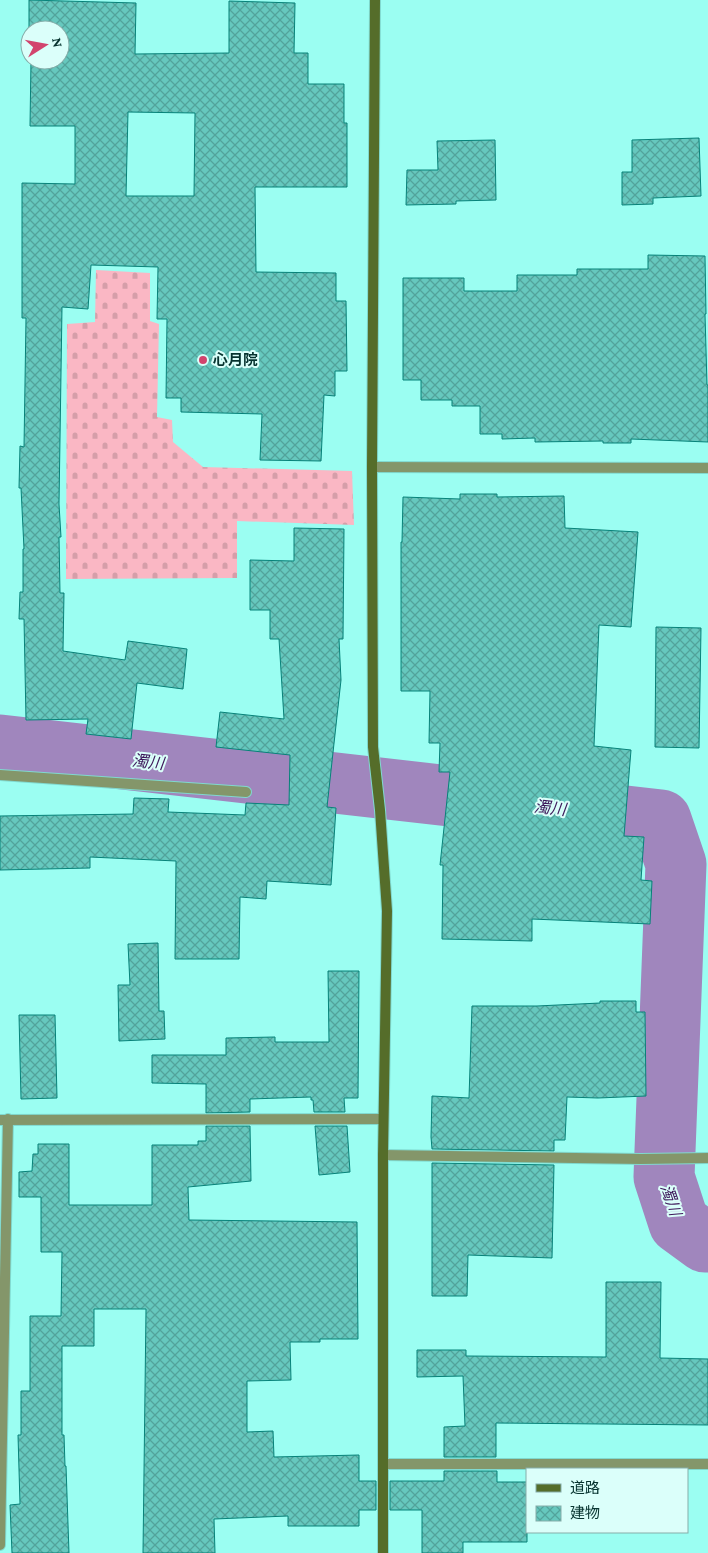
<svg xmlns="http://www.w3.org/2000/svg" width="708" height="1553" font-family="'Crimson Pro','Noto Sans JP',serif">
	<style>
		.cemetery { fill: url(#cemetery-stones) }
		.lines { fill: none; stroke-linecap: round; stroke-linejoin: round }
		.river { stroke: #a086bd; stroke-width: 61 }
		.building { fill: url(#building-cross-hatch); stroke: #078279; fill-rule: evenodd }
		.street-casing { stroke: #80d9cf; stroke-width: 12 }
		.secondary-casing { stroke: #80d9cf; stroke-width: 12 }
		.street { stroke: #84966a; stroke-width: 10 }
		.secondary { stroke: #556d2a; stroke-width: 10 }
		.poi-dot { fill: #d2446e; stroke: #dbfffa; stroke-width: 2 }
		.labels { text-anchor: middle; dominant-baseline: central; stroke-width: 4; stroke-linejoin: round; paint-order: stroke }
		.poi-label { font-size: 15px; font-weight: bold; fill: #06332f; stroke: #dbfffa; text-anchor: start }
		.water-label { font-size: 16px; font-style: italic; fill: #3d185a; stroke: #dbfffa }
	</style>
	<defs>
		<pattern id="cemetery-stones" width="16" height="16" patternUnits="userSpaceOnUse" patternTransform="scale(1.25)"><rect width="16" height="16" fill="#fab7c4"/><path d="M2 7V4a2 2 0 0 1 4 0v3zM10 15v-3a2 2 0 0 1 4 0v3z" fill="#d59ea9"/></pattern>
		<pattern id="building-cross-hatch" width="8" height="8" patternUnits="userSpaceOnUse" patternTransform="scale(1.25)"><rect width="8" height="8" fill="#66c8be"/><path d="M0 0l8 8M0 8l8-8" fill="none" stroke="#52a39b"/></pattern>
	</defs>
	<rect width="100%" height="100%" fill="#9bfef2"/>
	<path class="cemetery" d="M96,270L150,273V321L159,324L157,417L172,420L173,442L203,467L352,471L354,525L237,521V578L66,579L67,324L95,322Z"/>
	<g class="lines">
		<path class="river" d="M0,745L661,820L676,864L664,1177L679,1223L705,1242H708"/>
	</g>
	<g class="building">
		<path d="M29,0L136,3L135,54L229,53V1L295,3L294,53H308V84H344V123H347V187H255L256,272L336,273V301H346L347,371H335V396L324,395L321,461L260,460L262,414L181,412V398H166L167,319H157L158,267L91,265L88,309L62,307L59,504L61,537H59L60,593H64L63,651L125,660L128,641L187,649L183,689L137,683L131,739L86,734L88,719L26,720L24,619H19L20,592H23V549H24L21,488H19L20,446L24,447L26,318H22V183L75,184V126H30L31,60H60V30H30V57H29ZM128,112L195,113L194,196H126Z"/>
		<path d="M699,138L701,196L653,198V204L622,205V172H632V140Z"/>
		<path d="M495,140L496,200L456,201V204L406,205L407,170H438L437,141Z"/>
		<path d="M648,255L705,256L706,314H705L707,385H708V442L631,439V443H603V441L535,442V438L502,439V434H480V406H452V400H421V380H403V278H464V291H517V275H577V269H648Z"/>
		<path d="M460,494H497V497L564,496L565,528L638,532L631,627L599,625L594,746L631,750L624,836L644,837L641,880L652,881L650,924L532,919V941L442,939L443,865H440L450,772H439L440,743H429L430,691H401V542H402L403,497L460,499Z"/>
		<path d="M294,528L344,529L343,639H339L341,680L327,807L336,808L331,885L267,881L266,899L240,897L239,959H175L176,861L90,857V868L0,870V816L133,814L134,798L169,799L168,812L245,815L246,803L289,805L290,755L216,747L220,712L284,719L279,639H270V610H250V560L294,561Z"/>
		<path d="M656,627L701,628L699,748L655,747Z"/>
		<path d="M158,943L159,1011H164L165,1039L119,1041L118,985H130L128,944Z"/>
		<path d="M328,971H359L358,1098H344L345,1112H314L313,1100H311V1097L250,1099V1112L206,1113V1084L152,1083V1055H226V1038L275,1037V1042H329Z"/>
		<path d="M600,1001H636V1012H645L646,1096L598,1098L567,1097L565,1140H554V1151L432,1149L431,1137L432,1096L469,1098L472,1006H537L600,1003Z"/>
		<path d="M19,1015H55L57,1098L21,1099Z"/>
		<path d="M206,1126H250L251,1181L188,1187L189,1220L357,1222L358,1339H320V1342H290L291,1380L247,1381V1432L273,1431L274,1457L359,1455V1481H376V1510H359V1526H288V1516L214,1519L215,1553H143L146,1309H94V1346H62V1435H64L65,1466H66L69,1553H12L10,1505L20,1504L18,1435H21V1391H30V1316H61L62,1252H41V1197H19V1172L32,1171L33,1154H38V1144H69V1205H152V1145H198V1141H206Z"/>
		<path d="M315,1126H347L350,1172L319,1175Z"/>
		<path d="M432,1163L554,1165L552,1258L468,1255L467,1296H432Z"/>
		<path d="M606,1282H661L660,1358L708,1359V1425L496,1423V1457H444V1427L465,1426L463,1376L417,1377V1350H466V1356L606,1357Z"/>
		<path d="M444,1471H497V1482H527V1542H463V1553H422V1510H390V1481H444Z"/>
	</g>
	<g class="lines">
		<defs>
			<g id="street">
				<path d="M372,467L708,468"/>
				<path d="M0,775L246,792"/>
				<path d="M0,1120L383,1119"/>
				<path d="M383,1155L641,1159L708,1158"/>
				<path d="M383,1464H708"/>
				<path d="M0,1545L8,1119"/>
			</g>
			<path id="secondary" d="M375,0L372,467L373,747L380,810L387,911L383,1155V1553"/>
		</defs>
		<use href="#street" class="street-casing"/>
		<use href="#secondary" class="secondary-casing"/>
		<use href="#street" class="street"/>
		<use href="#secondary" class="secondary"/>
	</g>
	<circle class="poi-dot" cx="203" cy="360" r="5"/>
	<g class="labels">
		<g class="poi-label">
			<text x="213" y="360">心月院</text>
		</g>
		<g class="water-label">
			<text transform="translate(148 762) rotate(6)">濁川</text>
			<text transform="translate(550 808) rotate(6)">濁川</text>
			<text transform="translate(671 1200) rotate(71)">濁川</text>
		</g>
	</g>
	<rect x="526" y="1468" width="162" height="65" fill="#dbfffa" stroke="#86ada9"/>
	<rect x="536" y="1484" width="25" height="8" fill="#556d2a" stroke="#86ada9"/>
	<text x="570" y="1493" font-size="15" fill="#06332f">道路</text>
	<rect x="536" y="1506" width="25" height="15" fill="url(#building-cross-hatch)" stroke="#86ada9"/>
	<text x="570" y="1518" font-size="15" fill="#06332f">建物</text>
	<g transform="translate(45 45) rotate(79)"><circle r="24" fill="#dbfffa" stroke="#86ada9"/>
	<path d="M0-4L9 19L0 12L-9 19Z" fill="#d2446e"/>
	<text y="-8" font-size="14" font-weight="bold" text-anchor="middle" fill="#06332f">N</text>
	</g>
</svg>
